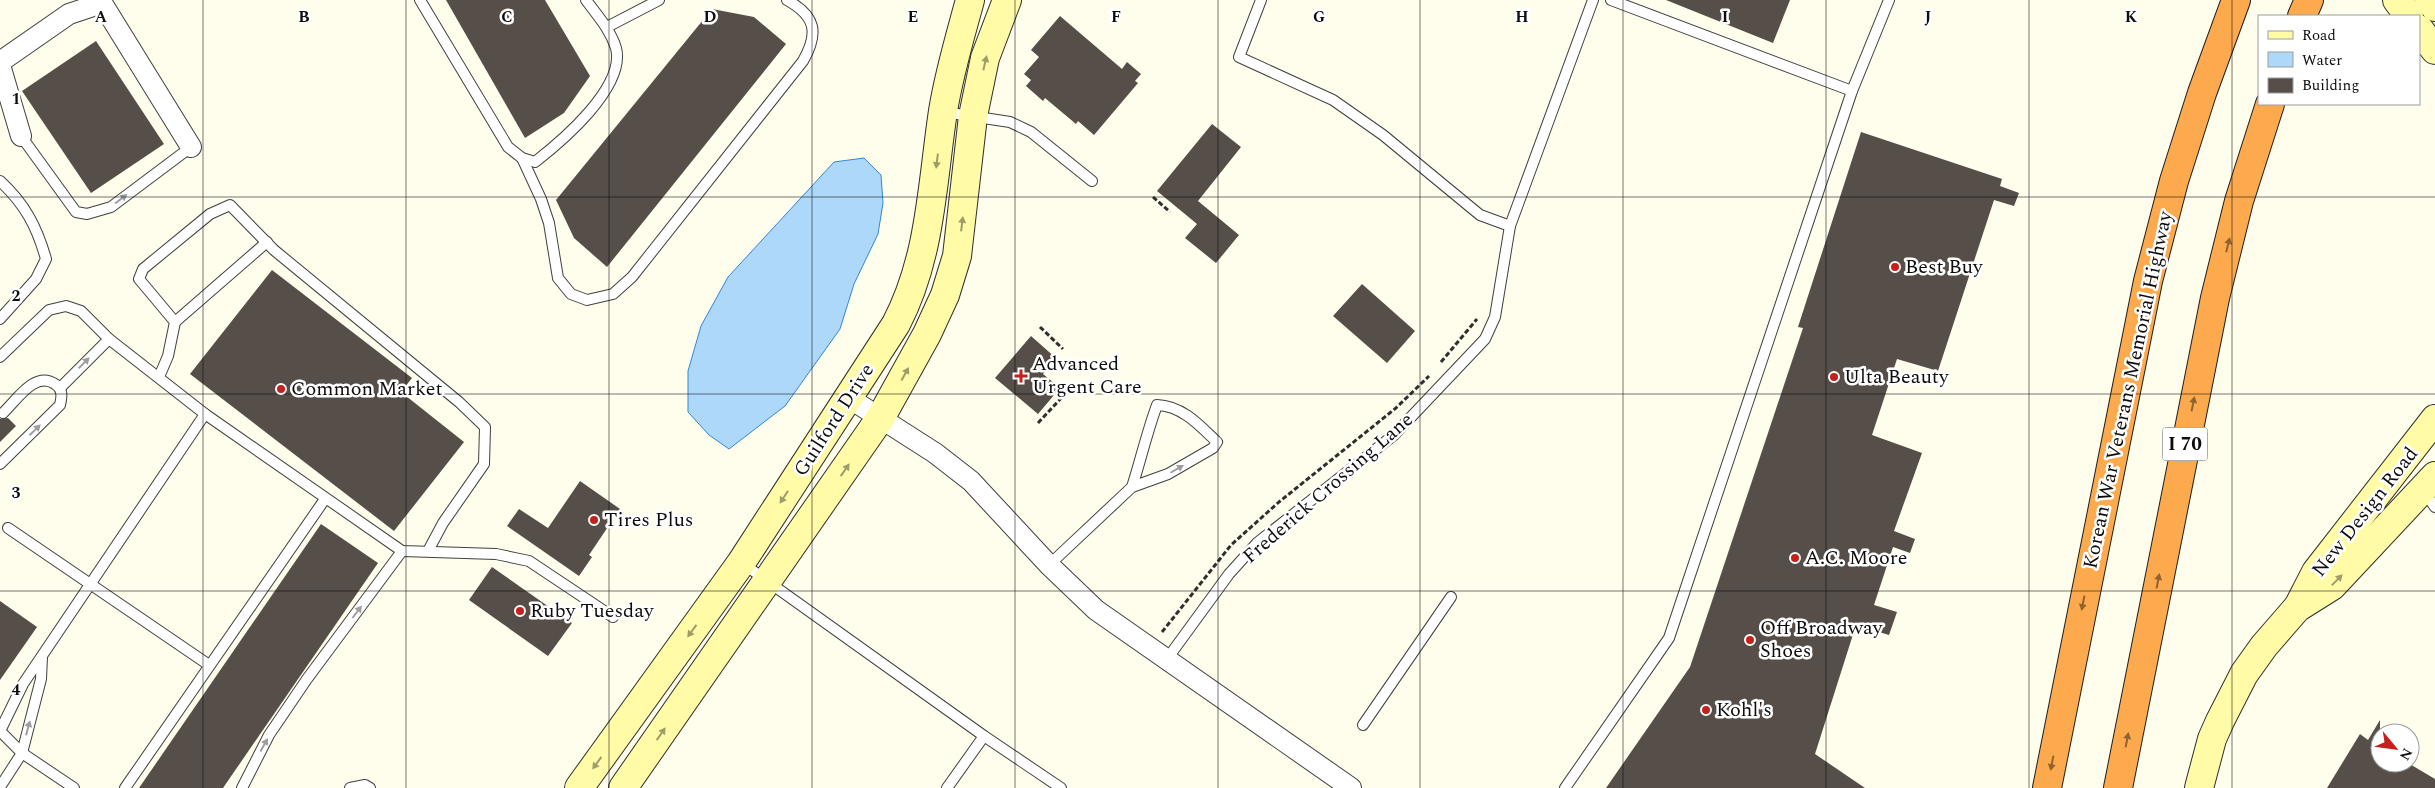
<svg xmlns="http://www.w3.org/2000/svg" width="2435" height="788" font-family="Spectral,serif">
	<style>
		.water { fill: #aed8fa; stroke: #3088d5 }
		.building { fill: #564e48 }
		.lines { fill: none; stroke-linecap: round; stroke-linejoin: round }
		.service-casing { stroke: #404040; stroke-width: 12 }
		.minor-casing { stroke: #404040; stroke-width: 22 }
		.secondary-casing { stroke: #2f2f2f; stroke-width: 30 }
		.motorway-casing { stroke: #1e1e1e; stroke-width: 30 }
		.path { stroke: #2f2f2f; stroke-width: 3; stroke-dasharray: 5 2.5; stroke-linecap: butt }
		.service { stroke: #fff; stroke-width: 10 }
		.minor { stroke: #fff; stroke-width: 20 }
		.secondary { stroke: #fffba7; stroke-width: 28 }
		.motorway { stroke: #fda94d; stroke-width: 28 }
		.oneway { fill: #9e9c69 }
		.oneway2 { fill: #9e9e9e }
		.oneway3 { fill: #916330 }
		.grid { fill: none; stroke: #0d0d0d; stroke-width: 1; stroke-opacity: 0.55 }
		.poi-dot { fill: #c4201d; stroke: #fff; stroke-width: 2 }
		.labels { text-anchor: middle; dominant-baseline: central; stroke-width: 5; stroke-linejoin: round; paint-order: stroke }
		.shield { fill: #fff; stroke: #565656; stroke-width: 1 }
		.shield-label { font-size: 19px; font-weight: bold; fill: #0d0d0d }
		.poi-label { font-size: 20px; fill: #0d0d0d; stroke: #fff; text-anchor: start }
		.street-label { font-size: 20px; fill: #0d0d0d; stroke: #fff }
		.grid-label { font-size: 16px; text-anchor: middle; font-weight: bold; fill: #0d0d0d; stroke: #fff; stroke-width: 5; stroke-linejoin: round; paint-order: stroke }
	</style>
	<rect width="100%" height="100%" fill="#fffdec"/>
	<path class="water" d="M864,158L881,175L883,203L878,234L854,284L840,329L785,406L729,449L709,435L688,412V371L701,326L728,277L834,162Z"/>
	<g class="building">
		<path d="M446,0H545L590,76L564,113L525,138Z"/>
		<path d="M1666,0H1790L1773,43Z"/>
		<path d="M712,9L754,17L786,44L607,267L574,238L556,200Z"/>
		<path d="M1060,16L1122,69L1127,62L1141,74L1135,81L1138,83L1094,135L1078,121L1076,124L1045,98L1043,101L1026,86L1031,80L1024,74L1039,57L1031,50Z"/>
		<path d="M96,41L164,144L91,193L22,91Z"/>
		<path d="M1212,124L1241,147L1198,201L1239,235L1216,263L1185,238L1197,224L1157,191Z"/>
		<path d="M1861,132L2002,179L2000,186L2019,193L2014,206L1994,200L1938,371L1897,359L1872,435L1922,453L1894,531L1915,539L1910,553L1893,547L1874,605L1897,612L1889,635L1856,625L1815,754L1865,788H1606L1690,667L1803,328L1798,327Z"/>
		<path d="M272,270L412,378L401,392L464,442L394,531L190,374Z"/>
		<path d="M1362,284L1415,331L1387,363L1333,316Z"/>
		<path d="M1031,336L1057,359L1043,374L1060,388L1038,414L995,378Z"/>
		<path d="M8,418L16,426L0,442V419Z"/>
		<path d="M580,481L620,509L589,555L592,557L579,576L507,526L519,509L548,528Z"/>
		<path d="M321,524L378,563L223,788H139Z"/>
		<path d="M492,567L572,623L548,656L469,600Z"/>
		<path d="M0,601L37,627L0,680Z"/>
		<path d="M2380,720V763H2408L2435,779V788H2327L2360,734L2368,740Z"/>
	</g>
	<g class="lines">
		<defs>
			<g id="service">
				<path d="M420,0L508,147L522,158L535,162C562,141 626,87 616,48C610,29 597,15 586,0"/>
				<path d="M1261,0L1239,57L1333,100L1383,135L1480,215L1510,226"/>
				<path d="M1611,0L1852,91"/>
				<path d="M607,27L659,0"/>
				<path d="M944,112L1010,122L1031,132L1092,181"/>
				<path d="M21,136L76,212L87,214L111,207L191,147"/>
				<path d="M522,158L541,199L549,223L558,278L571,294L587,300L613,294L632,277L803,61C819,33 816,16 787,0"/>
				<path d="M0,181C25,204 37,227 46,259L36,279L0,319"/>
				<path d="M175,322L267,242"/>
				<path d="M0,357L49,310L66,306L81,311L109,339L205,414L402,551L496,554L529,561L613,617"/>
				<path d="M159,377L168,356L175,322L139,279L143,269L210,214L230,205L274,250L459,402L485,427L484,464L443,523L428,551"/>
				<path d="M60,388L109,339"/>
				<path d="M0,464L60,405C62,397 63,389 55,384C35,370 16,401 3,413"/>
				<path d="M2423,490L2435,507"/>
				<path d="M8,528L209,665"/>
				<path d="M742,563L984,736L1061,788"/>
				<path d="M1049,565L1132,487L1168,474L1213,448L1217,442C1200,426 1183,406 1157,405C1147,432 1141,459 1132,487"/>
				<path d="M1167,659L1229,574L1257,543L1394,435L1485,339L1495,317L1510,226L1593,0"/>
				<path d="M1363,725L1451,597"/>
				<path d="M0,731L23,684L205,414"/>
				<path d="M0,731L22,753L74,788"/>
				<path d="M0,787L22,753L41,679L42,657"/>
				<path d="M125,788L325,499"/>
				<path d="M242,788L269,735L307,679L402,551"/>
				<path d="M350,788L365,785L370,788"/>
				<path d="M947,788L984,736"/>
				<path d="M1565,788L1669,638L1852,91L1889,0"/>
			</g>
			<g id="minor">
				<path d="M0,62L69,14L102,3L191,147"/>
				<path d="M0,65L21,136"/>
				<path d="M849,398L935,453L971,481L1049,565L1096,610L1351,788"/>
			</g>
			<g id="secondary">
				<path d="M2397,0L2409,16"/>
				<path d="M2429,0L2435,7"/>
				<path d="M2419,29L2435,50"/>
				<path d="M2298,607L2316,572L2435,419"/>
				<path d="M579,788L741,563L896,324C931,257 932,184 943,111C949,73 960,37 970,0"/>
				<path d="M623,788L881,417L927,334L945,295L957,256L973,116L985,58L1007,0"/>
				<path d="M2199,788L2212,739L2220,721L2244,674L2264,646L2297,608L2332,586L2435,476"/>
			</g>
			<g id="motorway">
				<path d="M2302,16L2309,0"/>
				<path d="M2047,788L2148,281L2174,181L2202,93L2236,0"/>
				<path d="M2118,788L2215,298L2239,201L2270,104"/>
			</g>
		</defs>
		<use href="#service" class="service-casing"/>
		<use href="#minor" class="minor-casing"/>
		<use href="#secondary" class="secondary-casing"/>
		<use href="#motorway" class="motorway-casing"/>
		<g class="path">
			<path d="M1153,197L1170,212"/>
			<path d="M1040,327L1063,349"/>
			<path d="M1441,362L1477,319"/>
			<path d="M1038,423L1065,394"/>
			<path d="M1162,632L1231,545L1279,502L1396,408L1429,376"/>
		</g>
		<use href="#service" class="service"/>
		<use href="#minor" class="minor"/>
		<use href="#secondary" class="secondary"/>
		<use href="#motorway" class="motorway"/>
	</g>
	<defs><path id="oneway-solid" d="M-6-.8H1V-3.2L6.5 0L1 3.2V.8H-6Z" transform="scale(1.25)"/></defs>
	<g class="oneway">
		<use href="#oneway-solid" transform="translate(985 63) rotate(-77)"/>
		<use href="#oneway-solid" transform="translate(937 161) rotate(97)"/>
		<use href="#oneway-solid" transform="translate(962 224) rotate(-83)"/>
		<use href="#oneway-solid" transform="translate(905 374) rotate(-61)"/>
		<use href="#oneway-solid" transform="translate(845 470) rotate(-55)"/>
		<use href="#oneway-solid" transform="translate(784 497) rotate(123)"/>
		<use href="#oneway-solid" transform="translate(2337 580) rotate(-46)"/>
		<use href="#oneway-solid" transform="translate(692 631) rotate(126)"/>
		<use href="#oneway-solid" transform="translate(661 734) rotate(-55)"/>
		<use href="#oneway-solid" transform="translate(597 763) rotate(126)"/>
	</g>
	<g class="oneway2">
		<use href="#oneway-solid" transform="translate(121 199) rotate(-37)"/>
		<use href="#oneway-solid" transform="translate(84 363) rotate(-45)"/>
		<use href="#oneway-solid" transform="translate(35 430) rotate(-44)"/>
		<use href="#oneway-solid" transform="translate(1177 469) rotate(-30)"/>
		<use href="#oneway-solid" transform="translate(357 612) rotate(-53)"/>
		<use href="#oneway-solid" transform="translate(28 728) rotate(-75)"/>
		<use href="#oneway-solid" transform="translate(264 745) rotate(-61)"/>
	</g>
	<g class="oneway3">
		<use href="#oneway-solid" transform="translate(2228 245) rotate(-76)"/>
		<use href="#oneway-solid" transform="translate(2193 404) rotate(-79)"/>
		<use href="#oneway-solid" transform="translate(2158 581) rotate(-79)"/>
		<use href="#oneway-solid" transform="translate(2083 603) rotate(101)"/>
		<use href="#oneway-solid" transform="translate(2127 740) rotate(-79)"/>
		<use href="#oneway-solid" transform="translate(2052 763) rotate(101)"/>
	</g>
	<path class="grid" d="M203,0V788M406,0V788M609,0V788M812,0V788M1015,0V788M1218,0V788M1420,0V788M1623,0V788M1826,0V788M2029,0V788M2232,0V788M0,197H2435M0,394H2435M0,591H2435"/>
	<g class="poi-dot">
		<circle cx="1895" cy="267" r="5"/>
		<path d="M1018.5 368.5h5v5h5v5h-5v5h-5v-5h-5v-5h5z"/>
		<circle cx="1834" cy="377" r="5"/>
		<circle cx="281" cy="389" r="5"/>
		<circle cx="594" cy="520" r="5"/>
		<circle cx="1795" cy="558" r="5"/>
		<circle cx="520" cy="611" r="5"/>
		<circle cx="1750" cy="640" r="5"/>
		<circle cx="1706" cy="710" r="5"/>
	</g>
	<g class="labels">
		<rect class="shield" x="2162.5" y="427.5" width="45" height="33" rx="4"/>
		<g class="shield-label">
			<text x="2185" y="444">I 70</text>
		</g>
		<g class="poi-label">
			<text x="1905" y="267">Best Buy</text>
			<text x="1032" y="364">Advanced<tspan x="1032" dy="23">Urgent Care</tspan></text>
			<text x="1844" y="377">Ulta Beauty</text>
			<text x="291" y="389">Common Market</text>
			<text x="604" y="520">Tires Plus</text>
			<text x="1805" y="558">A.C. Moore</text>
			<text x="530" y="611">Ruby Tuesday</text>
			<text x="1760" y="628">Off Broadway<tspan x="1760" dy="23">Shoes</tspan></text>
			<text x="1716" y="710">Kohl's</text>
		</g>
		<g class="street-label">
			<text transform="translate(2128 390) rotate(-78)">Korean War Veterans Memorial Highway</text>
			<text transform="translate(834 420) rotate(-57)">Guilford Drive</text>
			<text transform="translate(1328 488) rotate(-41)">Frederick Crossing Lane</text>
			<text transform="translate(2365 512) rotate(-52)">New Design Road</text>
		</g>
	</g>
	<g class="grid-label">
		<text x="101" y="22">A</text>
		<text x="304" y="22">B</text>
		<text x="507" y="22">C</text>
		<text x="710" y="22">D</text>
		<text x="913" y="22">E</text>
		<text x="1116" y="22">F</text>
		<text x="1319" y="22">G</text>
		<text x="1522" y="22">H</text>
		<text x="1725" y="22">I</text>
		<text x="1928" y="22">J</text>
		<text x="2131" y="22">K</text>
		<text x="16" y="104">1</text>
		<text x="16" y="301">2</text>
		<text x="16" y="498">3</text>
		<text x="16" y="695">4</text>
	</g>
	<rect x="2258" y="15" width="162" height="90" fill="#ffffff" stroke="#9e9e9e"/>
	<rect x="2268" y="31" width="25" height="8" fill="#fffba7" stroke="#9e9e9e"/>
	<text x="2302" y="40" font-size="15" fill="#0d0d0d">Road</text>
	<rect x="2268" y="52" width="25" height="15" fill="#aed8fa" stroke="#9e9e9e"/>
	<text x="2302" y="65" font-size="15" fill="#0d0d0d">Water</text>
	<rect x="2268" y="78" width="25" height="15" fill="#564e48" stroke="#9e9e9e"/>
	<text x="2302" y="90" font-size="15" fill="#0d0d0d">Building</text>
	<g transform="translate(2395 748) rotate(119)"><circle r="24" fill="#ffffff" stroke="#9e9e9e"/>
	<path d="M0-4L9 19L0 12L-9 19Z" fill="#c4201d"/>
	<text y="-8" font-size="14" font-weight="bold" text-anchor="middle" fill="#0d0d0d">N</text>
	</g>
</svg>
